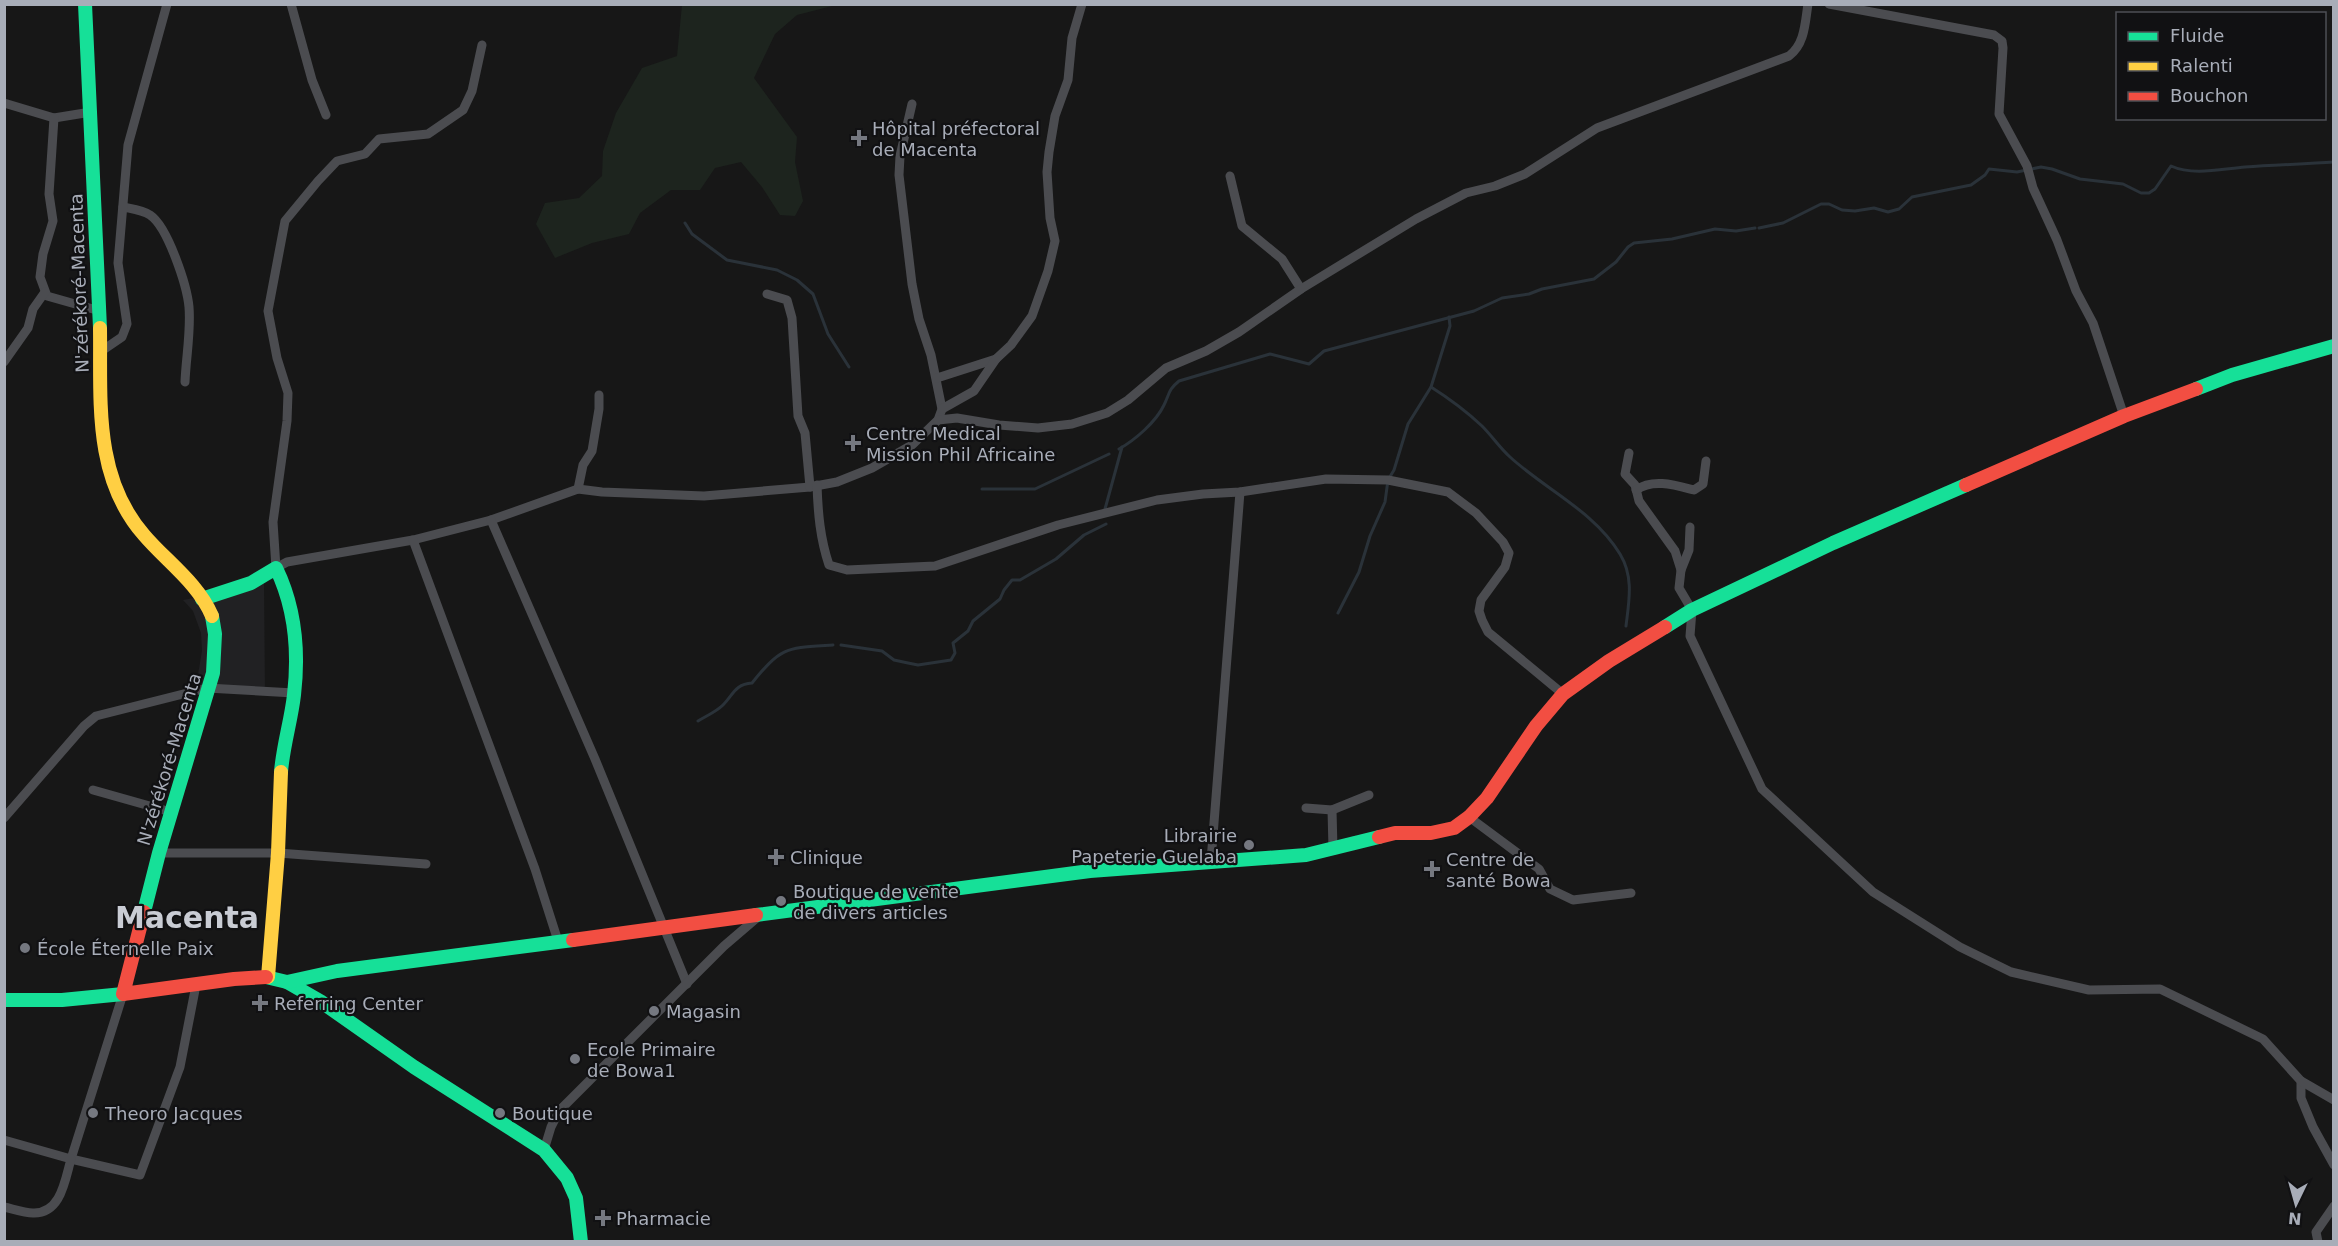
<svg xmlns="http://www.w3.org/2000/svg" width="2338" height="1246" font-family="'DejaVu Sans',sans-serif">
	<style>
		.built { fill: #212123 }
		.green { fill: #1d241e }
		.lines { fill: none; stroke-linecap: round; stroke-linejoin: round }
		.stream { stroke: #2a3239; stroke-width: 3 }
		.street { stroke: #4b4c50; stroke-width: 9 }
		.fast { stroke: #16e098; stroke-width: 14 }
		.slow { stroke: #ffcf43; stroke-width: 14 }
		.jam { stroke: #f24e42; stroke-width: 14 }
		.poi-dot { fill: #757880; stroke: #111113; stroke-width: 2 }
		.labels { text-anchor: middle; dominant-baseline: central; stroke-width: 4.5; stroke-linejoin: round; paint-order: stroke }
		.poi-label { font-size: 18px; fill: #a8adb8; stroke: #111113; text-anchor: start }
		.street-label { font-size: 18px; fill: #a8adb8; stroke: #111113 }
		.town-label { font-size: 30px; font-weight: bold; fill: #c9ccd4; stroke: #111113 }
	</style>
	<rect width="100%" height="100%" fill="#171717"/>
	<path class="built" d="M264,583L265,694L196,686L202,651L201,633L193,611L183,600L252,588Z"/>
	<path class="green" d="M682,5L832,6L797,15L775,34L754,78L797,137L795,162L803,201L795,216L780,215L762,187L741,162L715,168L700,190H671L640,213L629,234L592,243L555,258L536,224L545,203L579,198L602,176L603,151L616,113L642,68L677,56Z"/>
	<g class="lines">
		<g class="stream">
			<path d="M685,223L692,234L727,260L777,270L797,280L813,294L828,334L849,367"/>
			<path d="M1759,228L1783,223L1821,204H1829L1842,210L1855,211L1874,208L1888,212L1899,209L1912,197L1971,185L1985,175L1989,169L2017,172L2041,167L2052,169L2080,179L2123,184L2141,193H2149L2155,189L2171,166C2193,176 2221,169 2245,167C2274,165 2304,164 2334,162"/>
			<path d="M1431,387C1450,399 1466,411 1482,426C1492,436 1500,448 1510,457C1546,490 1594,511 1620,554C1634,577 1629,601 1626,626"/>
			<path d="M1119,449C1135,440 1156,422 1164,405C1170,393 1168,390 1179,381L1270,354L1309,364L1324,351L1474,311L1502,298L1529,294L1542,289L1594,279L1616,262L1628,247L1634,243L1672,239L1715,229L1736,231L1755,228"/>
			<path d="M982,489H1035L1109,454"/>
			<path d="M1105,509L1122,447"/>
			<path d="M1338,613L1359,572L1370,536L1385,502L1388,480L1394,470L1408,424L1431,387L1450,326L1449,317"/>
			<path d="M841,645L882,651L894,660L908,663L918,665L951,660L955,653L953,643L968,631L973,621L1000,599L1004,590L1012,580H1020L1056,559L1084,535L1106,524"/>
			<path d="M698,721C706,716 716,712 723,705C733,695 735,684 752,683C782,646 786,648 833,645"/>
		</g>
		<g class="street">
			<path d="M291,4L312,80L326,115"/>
			<path d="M1829,4L1994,35L2002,41L2003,48L1999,114L2027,166L2033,188L2057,240L2076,291L2093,323L2124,416"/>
			<path d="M482,45L472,91L463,110L428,134L379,139L365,154L337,161L318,181L285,221L268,311L277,358L288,393L287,421L273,522L276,568L287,562L413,540L491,520L578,489L602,492L704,496L810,487L837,482L872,468L912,445L938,420L942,409L931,355L919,319L912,284L899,175L900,156L912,104"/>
			<path d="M4,103L54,118L91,112"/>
			<path d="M54,118L49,194L53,221L43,254L40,277L47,296L100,311"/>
			<path d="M1230,176L1242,226L1282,259L1301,289"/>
			<path d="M123,207C132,209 142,210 150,215C168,227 187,286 189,307C191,332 186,357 185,382"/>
			<path d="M767,294L787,300L792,318L798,416L805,433L810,487"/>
			<path d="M100,352L122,337L127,324L118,263L128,145L167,4"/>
			<path d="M4,362L28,328L33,309L45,292"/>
			<path d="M937,378L996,359"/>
			<path d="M942,409L974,391L996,359L1011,345L1032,316L1048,271L1055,241L1050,218L1047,172L1049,152L1055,116L1068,80L1072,38L1082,4"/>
			<path d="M938,420L957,418L999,425L1038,428L1072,424L1107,413L1128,400L1166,368L1206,351L1239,332L1301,289L1416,219L1466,193L1495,186L1525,174L1597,128L1789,56C1805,44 1805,23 1808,4"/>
			<path d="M1629,453L1625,474L1635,485L1639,501L1675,551L1681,570L1679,588L1692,610L1690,636L1762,789L1873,892L1960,947L2011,972L2089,990L2160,989L2263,1039L2301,1081V1098L2313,1127L2334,1165"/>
			<path d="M817,485C818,513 820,538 829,565L847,570L935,566L1058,525L1157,500L1203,494L1240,492L1326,479L1388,480L1448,492L1476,513L1503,542L1509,553L1505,567L1481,600L1479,611L1482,620L1488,632L1563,694"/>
			<path d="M578,489L583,465L592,451L599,409V395"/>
			<path d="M1636,490C1653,478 1675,485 1694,490L1703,484L1706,461"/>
			<path d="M491,520L595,759L687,984"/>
			<path d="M413,540L535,869L558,941"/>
			<path d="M1681,570L1689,550L1690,527"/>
			<path d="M93,790L171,812"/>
			<path d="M1306,808L1332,810L1369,795"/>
			<path d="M1332,810L1333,849"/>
			<path d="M1469,817L1539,869L1550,889L1573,900L1631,893"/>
			<path d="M4,818L84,726L96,716L207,688L294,693"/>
			<path d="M159,853H278L426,864"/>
			<path d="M1211,861L1240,492"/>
			<path d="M123,994L71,1159L140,1175L180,1067L196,985"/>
			<path d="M2301,1081L2334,1100"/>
			<path d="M4,1140L71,1159C65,1180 61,1214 33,1213C24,1213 13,1209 4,1207"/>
			<path d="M544,1150L551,1127L559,1111L724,946L759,916"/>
			<path d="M2318,1242L2316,1232L2334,1206"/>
		</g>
		<g class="fast">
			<path d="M85,4L100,328"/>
			<path d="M2196,389L2232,375L2334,346"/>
			<path d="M202,599L251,583L276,568C295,607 299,652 294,695C291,721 283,746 281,772"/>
			<path d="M1665,627L1692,610L1833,543L1966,485"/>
			<path d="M144,912L159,853L213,673L215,634L212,616"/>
			<path d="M756,915L1090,871L1306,855L1379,837"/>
			<path d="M266,977L287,982L320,1001L414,1067L544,1150L567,1178L576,1198L581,1242"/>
			<path d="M287,982L337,971L573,940"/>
			<path d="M4,1000H62L123,994"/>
		</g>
		<g class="slow">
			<path d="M100,328C101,400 93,477 144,535C166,561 198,583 212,616"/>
			<path d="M268,977L278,853L281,772"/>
		</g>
		<g class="jam">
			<path d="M1966,485L2124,416L2196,389"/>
			<path d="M1379,837L1395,833H1431L1454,828L1469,817L1487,798L1536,726L1563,694L1609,661L1665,627"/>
			<path d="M144,912L123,994L234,979L266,977"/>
			<path d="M573,940L756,915"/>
		</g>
	</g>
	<g class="poi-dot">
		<path d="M856 129h6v6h6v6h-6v6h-6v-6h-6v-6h6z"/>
		<path d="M850 434h6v6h6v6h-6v6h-6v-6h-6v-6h6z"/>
		<circle cx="1249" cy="845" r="6"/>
		<path d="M773 848h6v6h6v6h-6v6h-6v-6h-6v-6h6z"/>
		<path d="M1429 860h6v6h6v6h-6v6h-6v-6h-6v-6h6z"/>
		<circle cx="781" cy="901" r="6"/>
		<circle cx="25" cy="948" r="6"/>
		<path d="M257 994h6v6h6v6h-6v6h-6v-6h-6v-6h6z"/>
		<circle cx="654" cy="1011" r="6"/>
		<circle cx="575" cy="1059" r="6"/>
		<circle cx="93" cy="1113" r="6"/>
		<circle cx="500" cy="1113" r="6"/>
		<path d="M600 1209h6v6h6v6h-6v6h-6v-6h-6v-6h6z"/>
	</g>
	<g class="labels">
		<g class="poi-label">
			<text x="872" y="128">Hôpital préfectoral<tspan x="872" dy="21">de Macenta</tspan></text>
			<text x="866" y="433">Centre Medical<tspan x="866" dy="21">Mission Phil Africaine</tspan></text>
			<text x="1237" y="835" text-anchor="end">Librairie<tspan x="1237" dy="21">Papeterie Guelaba</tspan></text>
			<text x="790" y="857">Clinique</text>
			<text x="1446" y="859">Centre de<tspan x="1446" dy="21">santé Bowa</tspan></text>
			<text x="793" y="891">Boutique de vente<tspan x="793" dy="21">de divers articles</tspan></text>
			<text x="37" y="948">École Éternelle Paix</text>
			<text x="274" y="1003">Referring Center</text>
			<text x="666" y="1011">Magasin</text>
			<text x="587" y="1049">Ecole Primaire<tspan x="587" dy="21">de Bowa1</tspan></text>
			<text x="105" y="1113">Theoro Jacques</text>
			<text x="512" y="1113">Boutique</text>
			<text x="616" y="1218">Pharmacie</text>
		</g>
		<g class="street-label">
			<text transform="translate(79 283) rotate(-92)">N'zérékoré-Macenta</text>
			<text transform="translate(169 759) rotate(-73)">N'zérékoré-Macenta</text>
		</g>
		<g class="town-label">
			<text x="187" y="917">Macenta</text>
		</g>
	</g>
	<rect width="2338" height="1246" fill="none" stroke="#a8adb8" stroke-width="12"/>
	<rect x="2116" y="12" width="210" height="108" fill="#111113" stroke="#4d4f55" stroke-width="1.5"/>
	<rect x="2128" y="32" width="30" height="9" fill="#16e098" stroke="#4d4f55" stroke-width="1.5"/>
	<text x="2170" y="42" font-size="18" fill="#a8adb8">Fluide</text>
	<rect x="2128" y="62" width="30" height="9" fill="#ffcf43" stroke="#4d4f55" stroke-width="1.5"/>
	<text x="2170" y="72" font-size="18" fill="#a8adb8">Ralenti</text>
	<rect x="2128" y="92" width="30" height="9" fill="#f24e42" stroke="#4d4f55" stroke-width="1.5"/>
	<text x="2170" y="102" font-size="18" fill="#a8adb8">Bouchon</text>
	<g transform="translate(2296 1204) rotate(185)" stroke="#111113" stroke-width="4.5" paint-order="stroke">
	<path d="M0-4.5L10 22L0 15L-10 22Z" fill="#a8adb8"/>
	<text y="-9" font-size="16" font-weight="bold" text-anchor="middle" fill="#a8adb8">N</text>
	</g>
</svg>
